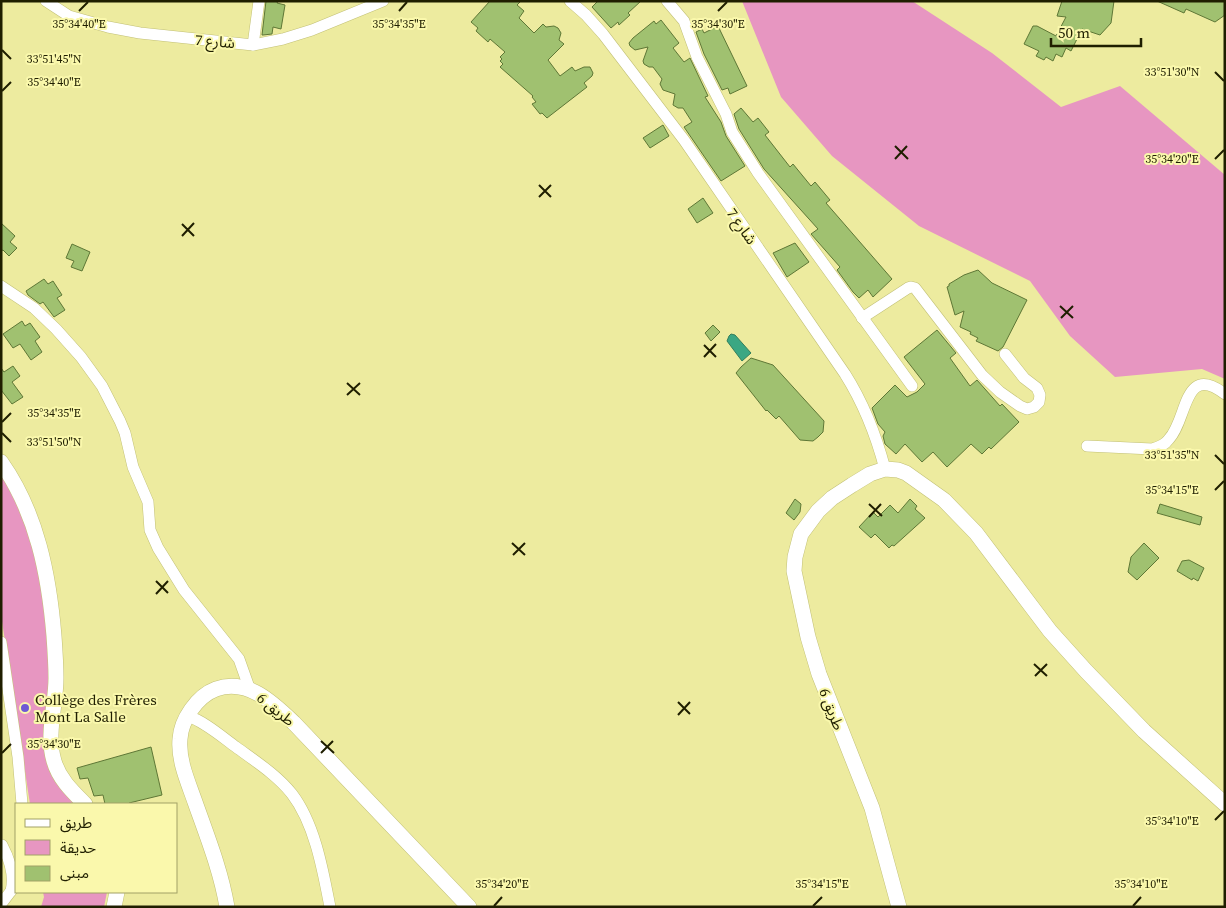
<svg xmlns="http://www.w3.org/2000/svg" width="1226" height="908" font-family="'Source Serif 4','Noto Sans Arabic',serif">
	<style>
		.green { fill: #e796c1 }
		.water { fill: #3ba783; stroke: #337e5c }
		.building { fill: #a0c170; stroke: #5e7736 }
		.lines { fill: none; stroke-linecap: round; stroke-linejoin: round }
		.minor-casing { stroke: #c2c076; stroke-width: 12 }
		.tertiary-casing { stroke: #c2c076; stroke-width: 16 }
		.minor { stroke: #fff; stroke-width: 11 }
		.tertiary { stroke: #fff; stroke-width: 15 }
		.ticks { fill: none; stroke: #1f1e00; stroke-width: 2 }
		.poi-dot { fill: #6f5ad4; stroke: #faf8ac; stroke-width: 2 }
		.labels { text-anchor: middle; dominant-baseline: central; stroke-width: 4; stroke-linejoin: round; paint-order: stroke }
		.street-label { font-size: 15px; fill: #1f1e00; stroke: #faf8ac }
		.poi-label { font-size: 15px; fill: #1f1e00; stroke: #faf8ac; text-anchor: start }
		.ticks-label { font-size: 12px; text-anchor: middle; fill: #1f1e00; stroke: #faf8ac; stroke-width: 4; stroke-linejoin: round; paint-order: stroke }
	</style>
	<rect width="100%" height="100%" fill="#edeb9f"/>
	<g class="green">
		<path d="M742,1H912L992,53L1061,107L1120,86L1225,175V379L1202,369L1115,377L1070,336L1030,281L919,226L832,156L781,97Z"/>
		<path d="M1,472L28,525L44,591L52,677L46,738L76,804H30L1,615Z"/>
		<path d="M43,892H107L104,907H41L44,897Z"/>
	</g>
	<path class="water" d="M731,334L735,335L751,353L742,361L727,341L729,336Z"/>
	<g class="building">
		<path d="M266,1H278L277,3L285,5L281,29L273,27L272,34L263,35H262Z"/>
		<path d="M490,1H521L517,5L524,11L519,18L534,33L543,24L546,27L554,26L558,28L561,33L559,40L564,44L548,60L560,76L572,67L575,71L584,67H590L593,73L592,76L584,83L587,87L547,118L542,113L540,114L532,104L536,102L532,97L533,96L500,67L503,64L500,61L502,59L500,57L505,52L490,39L488,42L476,31L478,28L471,22Z"/>
		<path d="M598,1H641L628,13L630,15L619,25L618,22L611,28L592,7Z"/>
		<path d="M1062,1H1114L1111,23L1100,35L1082,29L1071,51L1066,48L1062,57L1056,54L1053,61L1046,57L1044,60L1036,56L1039,51L1024,44L1033,26H1037L1056,36L1066,17L1057,16Z"/>
		<path d="M1157,1H1225V15L1215,22L1186,9L1184,13Z"/>
		<path d="M661,20L679,43L673,48L684,62L690,58L708,96L705,97L721,122L726,136L745,166L721,181L684,127L692,122L683,108H678L673,105L675,94L663,90L660,84L662,79L653,67H649L644,64L643,61L648,47L635,50L630,46L629,43L633,38L654,21L656,24Z"/>
		<path d="M718,26L747,86L730,94L728,88L722,90L704,54L696,32L702,29L704,33Z"/>
		<path d="M741,108L753,122L758,118L769,132L765,135L790,167L793,164L811,186L815,182L830,200L826,203L892,279L873,297L868,290L859,298L853,292L837,270L840,267L811,234L818,229L764,169L739,129L734,114Z"/>
		<path d="M663,125L669,136L650,148L643,138Z"/>
		<path d="M703,198L713,213L697,223L688,209Z"/>
		<path d="M1,223L15,236L10,242L17,248L9,256L3,250L1,251Z"/>
		<path d="M795,243L809,262L787,277L773,253Z"/>
		<path d="M72,244L90,252L82,271L71,267L74,261L66,258Z"/>
		<path d="M978,270L992,283L1027,300L1003,347L998,351L976,341L978,338L970,334L971,332L960,327L964,311L955,315L947,287L949,286V284L964,275Z"/>
		<path d="M44,279L48,284L53,281L62,295L57,298L65,310L54,317L43,302L40,304L28,295L26,291Z"/>
		<path d="M22,321L25,326L30,323L40,337L35,341L42,352L31,360L20,344L13,348L3,334Z"/>
		<path d="M713,325L720,332L711,341L705,333Z"/>
		<path d="M937,330L956,353L950,358L970,386L977,380L1000,406L1002,404L1019,422L991,449L989,447L982,454L971,444L947,467L933,452L922,462L905,444L896,454L885,444L883,436L885,432L878,424L872,408L895,385L907,397L917,392L925,384L904,357Z"/>
		<path d="M751,358L773,365L824,421L823,432L818,437L813,441L800,440L779,416L776,419L767,410L766,411L736,373L741,367Z"/>
		<path d="M13,366L20,376L12,382L23,397L12,404L1,390V368L4,372Z"/>
		<path d="M795,499L801,504L800,512L794,520L786,513Z"/>
		<path d="M910,499L917,506L915,509L925,518L894,546L892,545L889,548L875,534L871,538L859,527L873,512L878,517L890,505L898,513Z"/>
		<path d="M1160,504L1202,517L1200,525L1157,513Z"/>
		<path d="M1144,543L1159,558L1137,580L1128,572L1131,557Z"/>
		<path d="M1189,560L1204,568L1198,581L1193,578L1192,580L1177,571L1182,561Z"/>
		<path d="M151,747L162,795L129,803V804H105L103,795L94,796L88,778L80,779L77,768Z"/>
	</g>
	<g class="lines">
		<defs>
			<g id="minor">
				<path d="M46,1L69,16L108,27L140,33L253,45L283,39L312,30L383,1"/>
				<path d="M570,1L586,15L603,34L684,140L845,374C864,404 876,435 885,469"/>
				<path d="M667,1L684,21L697,57L726,114L732,132L758,173L912,386"/>
				<path d="M253,45L259,1"/>
				<path d="M1,286L34,308L56,329L81,357L102,386L120,421L125,433L133,467L148,502L150,530L158,548L184,590L239,659L250,690"/>
				<path d="M862,318L908,288L911,287L915,288L982,375L1000,392L1020,406L1027,409L1034,407L1039,402L1040,395L1037,388L1024,378L1005,354"/>
				<path d="M1087,446L1152,449C1159,447 1165,445 1169,439C1188,419 1183,362 1225,394"/>
				<path d="M1,642L18,757L22,804"/>
				<path d="M188,716C205,722 221,736 236,747C255,761 277,775 292,794C315,824 323,871 330,907"/>
				<path d="M2,845C10,860 15,875 11,891"/>
				<path d="M1,904L14,887"/>
			</g>
			<g id="tertiary">
				<path d="M1,462C37,513 49,575 54,636C55,650 56,664 56,678C56,705 46,735 54,761C59,779 73,792 85,804"/>
				<path d="M114,907L117,892"/>
				<path d="M227,907C221,871 207,836 195,802C188,782 178,760 180,739C181,720 197,696 216,689C248,678 273,703 294,723L469,907"/>
				<path d="M899,907L872,808L819,674L808,637L794,571L795,557L801,534L818,511L832,498L852,485L870,474L885,469L898,470L906,473L944,500L976,533L1050,631L1086,671L1144,731L1225,804"/>
			</g>
		</defs>
		<use href="#minor" class="minor-casing"/>
		<use href="#tertiary" class="tertiary-casing"/>
		<use href="#minor" class="minor"/>
		<use href="#tertiary" class="tertiary"/>
	</g>
	<path class="ticks" d="M79,11L88,2M399,11L407,2M718,11L727,2M2,50L11,59M1215,72L1224,81M2,91L11,82M895,146L908,159M895,159L907,146M1215,159L1224,150M539,185L551,197M539,197L551,185M182,224L194,236M182,236L194,223M1060,306L1073,318M1061,318L1073,306M704,345L716,357M704,357L716,344M347,383L360,395M347,395L360,383M2,422L11,413M2,433L11,442M1215,455L1224,464M1215,490L1224,481M869,504L882,516M869,517L881,504M512,543L525,555M513,555L525,543M156,581L168,593M156,594L168,581M1034,664L1047,676M1035,676L1047,664M678,702L690,714M678,715L690,702M321,741L334,753M2,753L11,744M321,753L333,741M1215,820L1224,811M494,906L502,897M813,906L822,897M1133,906L1141,897"/>
	<circle class="poi-dot" cx="25" cy="708" r="5"/>
	<g class="labels">
		<g class="street-label">
			<text transform="translate(215 41) rotate(5)">شارع 7</text>
			<text transform="translate(742 226) rotate(55)">شارع 7</text>
			<text transform="translate(276 709) rotate(39)">طريق 6</text>
			<text transform="translate(832 709) rotate(69)">طريق 6</text>
		</g>
		<g class="poi-label">
			<text x="35" y="699">Collège des Frères<tspan x="35" dy="17">Mont La Salle</tspan></text>
		</g>
	</g>
	<g class="ticks-label">
		<text x="79" y="28">35°34'40"E</text>
		<text x="399" y="28">35°34'35"E</text>
		<text x="718" y="28">35°34'30"E</text>
		<text x="54" y="63">33°51'45"N</text>
		<text x="1172" y="76">33°51'30"N</text>
		<text x="54" y="86">35°34'40"E</text>
		<text x="1172" y="163">35°34'20"E</text>
		<text x="54" y="417">35°34'35"E</text>
		<text x="54" y="446">33°51'50"N</text>
		<text x="1172" y="459">33°51'35"N</text>
		<text x="1172" y="494">35°34'15"E</text>
		<text x="54" y="748">35°34'30"E</text>
		<text x="1172" y="825">35°34'10"E</text>
		<text x="502" y="888">35°34'20"E</text>
		<text x="822" y="888">35°34'15"E</text>
		<text x="1141" y="888">35°34'10"E</text>
	</g>
	<rect width="1226" height="908" fill="none" stroke="#1f1e00" stroke-width="5"/>
	<rect x="15" y="803" width="162" height="90" fill="#faf8ac" stroke="#a2a167"/>
	<rect x="25" y="819" width="25" height="8" fill="#ffffff" stroke="#a2a167"/>
	<text x="60" y="828" font-size="15" fill="#1f1e00">طريق</text>
	<rect x="25" y="840" width="25" height="15" fill="#e796c1" stroke="#a2a167"/>
	<text x="60" y="853" font-size="15" fill="#1f1e00">حديقة</text>
	<rect x="25" y="866" width="25" height="15" fill="#a0c170" stroke="#a2a167"/>
	<text x="60" y="878" font-size="15" fill="#1f1e00">مبنى</text>
	<path d="M1051 38v8h90v-8" fill="none" stroke="#1f1e00" stroke-width="2.5"/>
	<text x="1058" y="38" font-size="15" fill="#1f1e00" stroke="#faf8ac" stroke-width="4" paint-order="stroke">50 m</text>
</svg>
